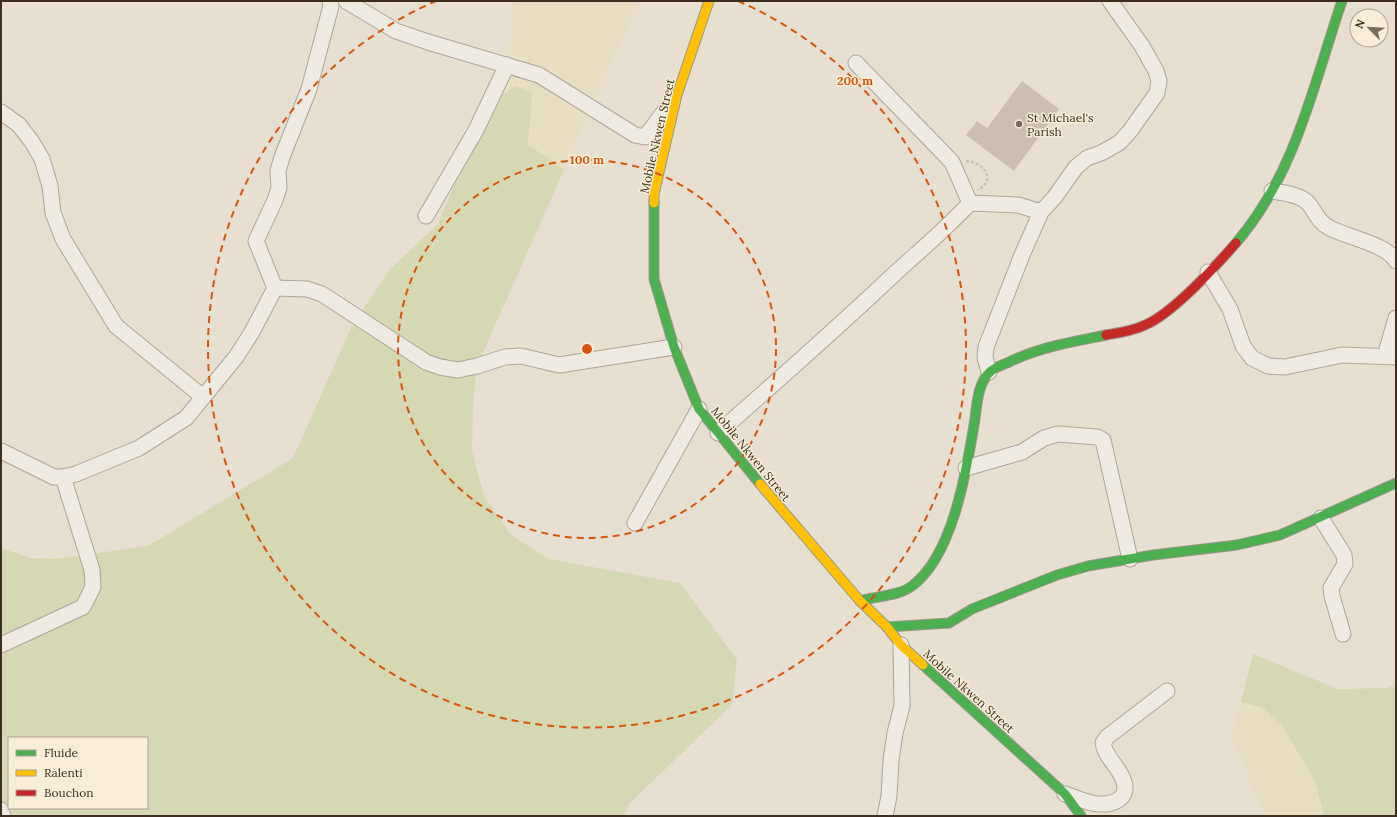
<svg xmlns="http://www.w3.org/2000/svg" width="1397" height="817" font-family="Lora,serif">
	<style>
		.farmland { fill: #e6dfc2 }
		.green { fill: #d6d7b3; fill-rule: evenodd }
		.building { fill: #cbbfb2 }
		.lines { fill: none; stroke-linecap: round; stroke-linejoin: round }
		.street-casing { stroke: #ada599; stroke-width: 17 }
		.fast-casing { stroke: #9c958a; stroke-width: 11 }
		.slow-casing { stroke: #9c958a; stroke-width: 11 }
		.jam-casing { stroke: #9c958a; stroke-width: 11 }
		.path { stroke: #c8c2b9; stroke-width: 2.5; stroke-dasharray: 3 2; stroke-linecap: butt }
		.street { stroke: #efebe3; stroke-width: 15 }
		.fast { stroke: #4caf50; stroke-width: 9 }
		.slow { stroke: #ffc107; stroke-width: 9 }
		.jam { stroke: #c62828; stroke-width: 9 }
		.ring { fill: none; stroke: #d7550e; stroke-width: 2; stroke-dasharray: 7 5 }
		.poi-dot { fill: #786c5e; stroke: #f7eed8; stroke-width: 1.5 }
		.labels { text-anchor: middle; dominant-baseline: central; stroke-width: 3; stroke-linejoin: round; paint-order: stroke }
		.poi-label { font-size: 12px; fill: #3d2e20; stroke: #f7eed8; text-anchor: start }
		.street-label { font-size: 12px; fill: #3d2e20; stroke: #f7eed8 }
		.centre { fill: #d7550e; stroke: #f7eed8; stroke-width: 2 }
		.ring-label { font-size: 12px; text-anchor: middle; font-weight: bold; fill: #d7550e; stroke: #f7eed8; stroke-width: 3; stroke-linejoin: round; paint-order: stroke }
	</style>
	<rect width="100%" height="100%" fill="#e7e0d1"/>
	<g class="farmland">
		<path d="M515,1H639L564,170L549,158L528,145L532,92L488,106L507,65Z"/>
		<path d="M1241,702L1263,708L1283,727L1315,781L1324,816H1264L1232,735Z"/>
	</g>
	<g class="green">
		<path d="M515,86L532,92L528,145L549,158L564,170L477,366L473,405L472,451L484,496L511,535L549,559L680,583L737,660L732,705L629,804L624,816H1V548L30,558L56,559L148,546L293,458L350,330L365,306L389,270L438,224L488,106ZM9,738H147V808H9Z"/>
		<path d="M1253,654L1338,689L1387,688L1396,683V816H1324L1315,781L1283,727L1263,708L1241,702Z"/>
	</g>
	<path class="building" d="M1022,81L1059,109L1014,171L966,135L977,121L987,128Z"/>
	<g class="lines">
		<defs>
			<g id="street">
				<path d="M346,1L396,31L428,42L539,75L635,135L645,137L672,101"/>
				<path d="M1,112L19,125L32,142L42,159L50,186L53,213L63,239L116,326L203,397"/>
				<path d="M1272,191C1283,193 1299,194 1307,202C1315,210 1317,221 1328,227C1345,237 1387,244 1396,261"/>
				<path d="M970,203L1018,205L1041,212"/>
				<path d="M426,216L476,130L507,65"/>
				<path d="M1208,272L1230,309L1243,346L1252,358L1268,366L1285,367L1342,355L1396,357"/>
				<path d="M275,288L307,289L322,294L426,362L440,367L458,370L477,366L505,357L521,356L559,365L674,347"/>
				<path d="M275,288L256,241L275,200L279,188L278,171L282,157L309,89L331,6L330,1"/>
				<path d="M1385,356L1396,318"/>
				<path d="M989,372L985,357L986,347L1022,255L1041,212L1054,198L1076,167L1087,158L1101,153L1119,143L1130,131L1157,93L1159,81L1156,71L1142,46L1110,1"/>
				<path d="M718,433C776,382 834,331 890,278C917,253 945,230 970,203L952,162L856,63"/>
				<path d="M1,451L54,477H63L76,474L139,448L186,418L236,357L252,332L275,288"/>
				<path d="M966,468L1022,452L1044,438L1058,434L1097,437L1103,440L1130,559"/>
				<path d="M1321,518L1344,555L1345,564L1331,588L1332,596L1343,634"/>
				<path d="M635,523L699,409"/>
				<path d="M1,645L83,607L93,587L92,570L63,477"/>
				<path d="M1065,794C1074,797 1083,801 1092,803C1113,807 1134,798 1121,775C1115,763 1105,756 1103,743L1107,737L1167,691"/>
				<path d="M1,810L3,816"/>
				<path d="M885,816L889,796L891,760L895,733L902,706L901,645"/>
			</g>
			<g id="fast">
				<path d="M654,203V279L674,347L699,409L760,484"/>
				<path d="M1236,243C1296,173 1313,86 1342,1"/>
				<path d="M860,601C876,596 899,596 912,586C954,555 967,467 975,419C977,403 978,382 991,371C996,367 1002,365 1007,363C1039,347 1072,342 1106,335"/>
				<path d="M887,627L949,623L972,609L1057,575L1088,566L1153,555L1237,545L1280,535L1396,483"/>
				<path d="M923,665L1065,794L1081,816"/>
			</g>
			<g id="slow">
				<path d="M654,203V194L677,95L709,1"/>
				<path d="M760,484L860,601L887,627L901,645L923,665"/>
			</g>
			<path id="jam" d="M1106,335C1119,333 1133,331 1145,325C1172,314 1216,266 1236,243"/>
		</defs>
		<use href="#street" class="street-casing"/>
		<use href="#fast" class="fast-casing"/>
		<use href="#slow" class="slow-casing"/>
		<use href="#jam" class="jam-casing"/>
		<path class="path" d="M966,161C977,162 985,167 988,178L984,186L978,190"/>
		<use href="#street" class="street"/>
		<use href="#fast" class="fast"/>
		<use href="#slow" class="slow"/>
		<use href="#jam" class="jam"/>
	</g>
	<g class="ring">
		<circle cx="587" cy="349" r="189"/>
		<path d="M738 1A379 379 0 1 1 436 1"/>
	</g>
	<circle class="poi-dot" cx="1019" cy="124" r="4"/>
	<g class="labels">
		<g class="poi-label">
			<text x="1027" y="117">St Michael's<tspan x="1027" dy="14">Parish</tspan></text>
		</g>
		<g class="street-label">
			<text transform="translate(657 136) rotate(-77)">Mobile Nkwen Street</text>
			<text transform="translate(751 454) rotate(51)">Mobile Nkwen Street</text>
			<text transform="translate(969 691) rotate(42)">Mobile Nkwen Street</text>
		</g>
	</g>
	<circle cx="587" cy="349" r="6" class="centre"/>
	<g class="ring-label">
		<text x="855" y="85">200 m</text>
		<text x="587" y="164">100 m</text>
	</g>
	<rect width="1397" height="817" fill="none" stroke="#3d2e20" stroke-width="4"/>
	<rect x="8" y="737" width="140" height="72" fill="#f7eed8" stroke="#ada18e"/>
	<rect x="16" y="750" width="20" height="6" fill="#4caf50" stroke="#ada18e"/>
	<text x="44" y="757" font-size="12" fill="#3d2e20">Fluide</text>
	<rect x="16" y="770" width="20" height="6" fill="#ffc107" stroke="#ada18e"/>
	<text x="44" y="777" font-size="12" fill="#3d2e20">Ralenti</text>
	<rect x="16" y="790" width="20" height="6" fill="#c62828" stroke="#ada18e"/>
	<text x="44" y="797" font-size="12" fill="#3d2e20">Bouchon</text>
	<g transform="translate(1369 28) rotate(294)"><circle r="19" fill="#f7eed8" stroke="#ada18e"/>
	<path d="M0-3L7 15L0 10L-7 15Z" fill="#786c5e"/>
	<text y="-6" font-size="11" font-weight="bold" text-anchor="middle" fill="#3d2e20">N</text>
	</g>
</svg>
